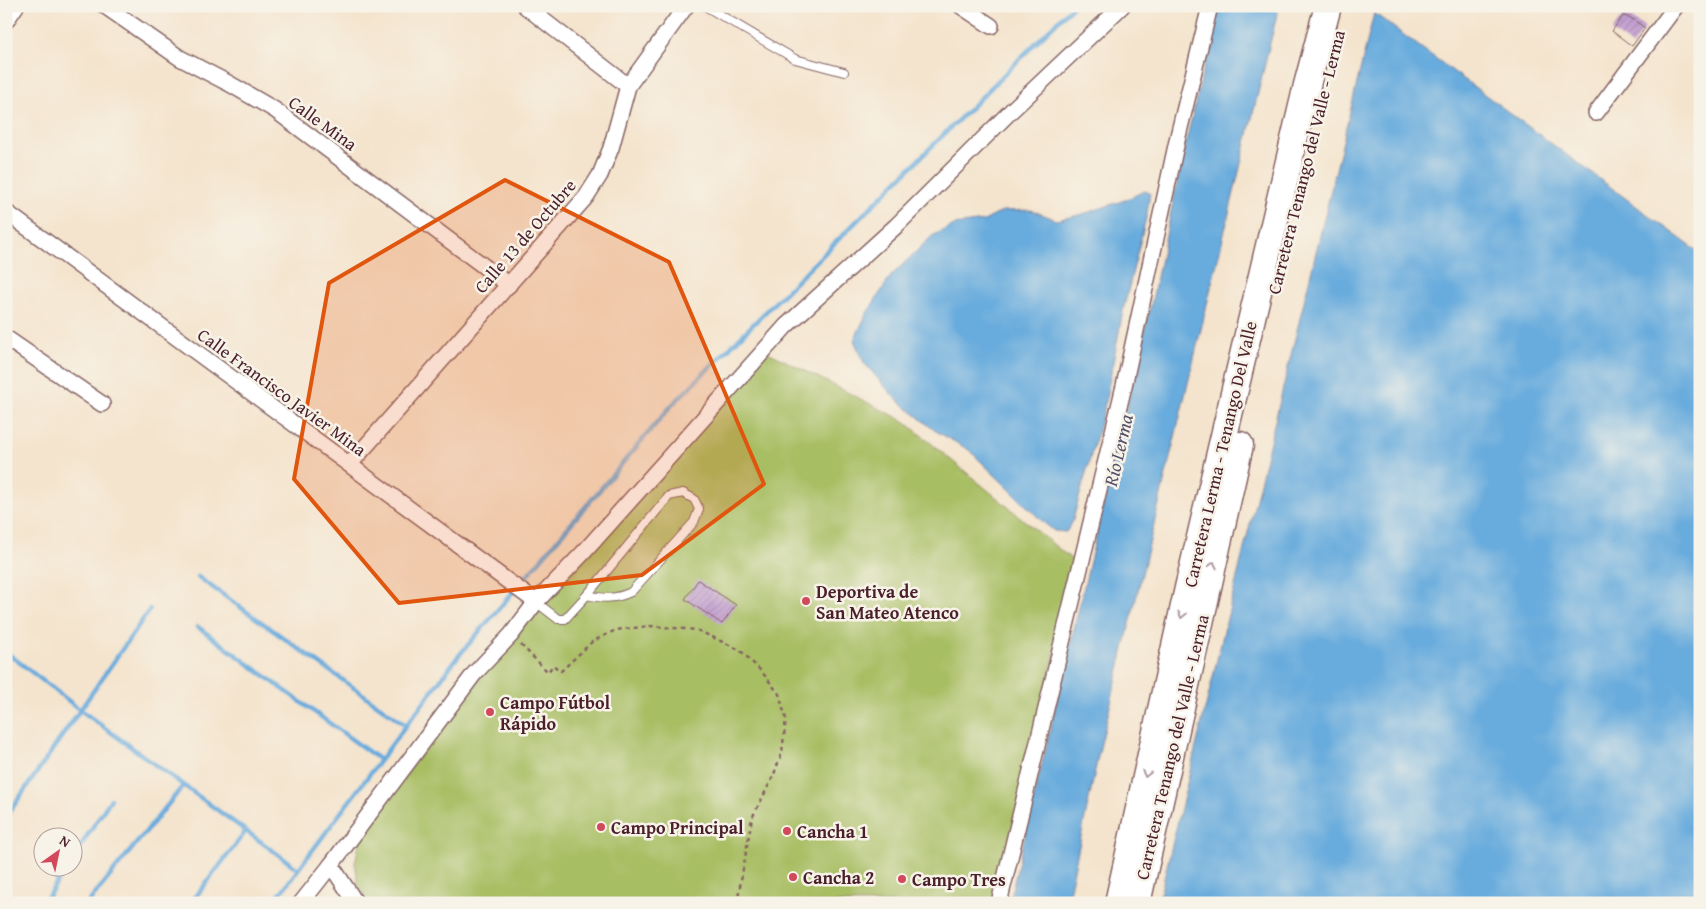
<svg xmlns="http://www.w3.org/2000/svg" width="1706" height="909" font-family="'Gentium Book Plus',serif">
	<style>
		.pitch { fill: #a8be63; stroke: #796e47 }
		.water { fill: #68abdd; stroke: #596584 }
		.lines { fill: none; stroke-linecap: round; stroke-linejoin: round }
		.stream { stroke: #68abdd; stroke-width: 4.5 }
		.building { fill: url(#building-hatch) }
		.service-casing { stroke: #866464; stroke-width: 10 }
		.minor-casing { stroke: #866464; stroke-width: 18 }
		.motorway-casing { stroke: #866464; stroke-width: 29 }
		.path { stroke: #866464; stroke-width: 2.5; stroke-dasharray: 4 4; stroke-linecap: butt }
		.service { stroke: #fff; stroke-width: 8 }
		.minor { stroke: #fff; stroke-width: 15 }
		.motorway { stroke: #fff; stroke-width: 26 }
		.oneway { stroke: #ae9aa0 }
		.marked { fill: #e0560e; fill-opacity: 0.2; stroke: #e0560e; stroke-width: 4; stroke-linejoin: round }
		.poi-dot { fill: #d1495b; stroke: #f7f3e8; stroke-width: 2 }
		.labels { text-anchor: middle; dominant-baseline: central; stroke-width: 5; stroke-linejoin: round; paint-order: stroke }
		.street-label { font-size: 18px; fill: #4a1f2b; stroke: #f7f3e8 }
		.poi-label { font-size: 18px; font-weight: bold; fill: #4a1f2b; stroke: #f7f3e8; text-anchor: start }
		.water-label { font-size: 19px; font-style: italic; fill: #545069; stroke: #f7f3e8 }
	</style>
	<defs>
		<pattern id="building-hatch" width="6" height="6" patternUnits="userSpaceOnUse" patternTransform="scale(1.25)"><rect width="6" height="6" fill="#c19bd0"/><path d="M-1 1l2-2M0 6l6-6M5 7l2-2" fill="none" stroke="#9f7ea9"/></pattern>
	</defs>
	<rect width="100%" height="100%" fill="#f7f3e8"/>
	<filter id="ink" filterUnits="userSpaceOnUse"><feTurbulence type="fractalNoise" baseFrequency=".02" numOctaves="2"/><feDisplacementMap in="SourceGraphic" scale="10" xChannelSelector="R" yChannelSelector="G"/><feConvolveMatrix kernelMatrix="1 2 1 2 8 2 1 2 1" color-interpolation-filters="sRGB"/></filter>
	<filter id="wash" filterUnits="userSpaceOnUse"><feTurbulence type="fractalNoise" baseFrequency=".0096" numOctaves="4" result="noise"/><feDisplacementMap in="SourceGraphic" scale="20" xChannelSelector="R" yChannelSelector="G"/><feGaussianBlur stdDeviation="1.12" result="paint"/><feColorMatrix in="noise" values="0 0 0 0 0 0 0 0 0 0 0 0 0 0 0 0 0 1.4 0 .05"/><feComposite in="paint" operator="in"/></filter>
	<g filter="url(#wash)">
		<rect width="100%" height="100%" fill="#f4e4cd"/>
		<path class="pitch" d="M768,352L904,421L1076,563L995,903H372L359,888L355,863L361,833L495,658Z"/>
		<g class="water">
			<path d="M1219,6H1279L1099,752L1067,903H1009L1153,296L1186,141Z"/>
			<path d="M1374,13L1700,253V903H1158Z"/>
			<path d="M1144,191L1150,193L1147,214L1123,311L1104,409L1072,523L1066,532L1054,531L1043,522L969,450L934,430L895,398L864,363L854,340L867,313L891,276L932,236L954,225L984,221L1003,211L1031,210L1057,220L1083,214L1125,200Z"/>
		</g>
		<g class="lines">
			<g class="stream">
				<path d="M198,577L406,725"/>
				<path d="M198,627L380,760"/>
				<path d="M6,652L79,709L298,869"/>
				<path d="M6,817L150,609"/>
				<path d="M72,859L111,799"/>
				<path d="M44,903L67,866"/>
				<path d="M88,903L183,786"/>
				<path d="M191,903L246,831"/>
				<path d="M273,903L456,659L672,405L1073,6"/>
			</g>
		</g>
		<g id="blocks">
			<g class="building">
				<path d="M1623,16L1631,18L1645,28L1632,46L1612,31Z"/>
				<path d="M698,580L736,605L722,624L685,599Z"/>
			</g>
		</g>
	</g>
	<g filter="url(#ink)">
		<use href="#blocks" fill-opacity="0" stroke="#866464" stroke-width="1"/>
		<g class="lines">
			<defs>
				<g id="service">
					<path d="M705,6L795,59L844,72"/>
					<path d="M683,493L694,499L699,509L694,522L631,592C616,599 604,599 587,595L669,496Z"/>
					<path d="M536,602L558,619H565L587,595"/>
				</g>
				<g id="minor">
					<path d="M105,6L180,58L230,84L275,110L509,285"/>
					<path d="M525,6L628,86"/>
					<path d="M961,6L991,26"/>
					<path d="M6,21L16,6"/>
					<path d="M1596,113L1676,6"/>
					<path d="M6,212L536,602"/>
					<path d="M6,338L102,404"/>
					<path d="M350,464L586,197L600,175L611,148L628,86L686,6"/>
					<path d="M301,903L331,865"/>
					<path d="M356,903L331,865L474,674L511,635L536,602L584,552L786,326L896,226L1012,110L1122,6"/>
					<path d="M999,903L1124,386L1178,136L1210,6"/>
				</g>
				<g id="motorway">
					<path d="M1118,903L1188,588L1307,85L1328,6"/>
					<path d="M1137,903L1240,445"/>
				</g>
			</defs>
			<use href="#service" class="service-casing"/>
			<use href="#minor" class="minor-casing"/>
			<use href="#motorway" class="motorway-casing"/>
			<path class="path" d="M521,645L548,672L553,665L561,671L593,641L616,630L650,626L697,630L740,650L762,672L779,694L786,719L782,752L773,777L752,818L737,903"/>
			<use href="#service" class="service"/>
			<use href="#minor" class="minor"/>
			<use href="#motorway" class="motorway"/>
		</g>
		<defs><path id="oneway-chevron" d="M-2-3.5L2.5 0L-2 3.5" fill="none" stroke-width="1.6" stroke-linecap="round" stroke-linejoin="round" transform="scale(1.25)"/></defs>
		<g class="oneway">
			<use href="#oneway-chevron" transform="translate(1213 565) rotate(-77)"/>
			<use href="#oneway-chevron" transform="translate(1182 615) rotate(103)"/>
			<use href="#oneway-chevron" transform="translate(1146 774) rotate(103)"/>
		</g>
	</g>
	<path class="marked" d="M505,180L669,262L764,484L642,575L399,603L294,479L329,283Z"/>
	<g class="poi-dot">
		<circle cx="806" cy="601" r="5"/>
		<circle cx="490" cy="712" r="5"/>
		<circle cx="601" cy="827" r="5"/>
		<circle cx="787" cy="831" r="5"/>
		<circle cx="793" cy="877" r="5"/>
		<circle cx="902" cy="879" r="5"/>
	</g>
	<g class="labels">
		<g class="street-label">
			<text transform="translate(323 123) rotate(36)">Calle Mina</text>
			<text transform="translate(1306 162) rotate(-76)">Carretera Tenango del Valle - Lerma</text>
			<text transform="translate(525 236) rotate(-49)">Calle 13 de Octubre</text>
			<text transform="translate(282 392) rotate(36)">Calle Francisco Javier Mina</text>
			<text transform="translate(1220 454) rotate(-77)">Carretera Lerma - Tenango Del Valle</text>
			<text transform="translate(1172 747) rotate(-77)">Carretera Tenango del Valle - Lerma</text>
		</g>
		<g class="poi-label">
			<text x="816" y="591">Deportiva de<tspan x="816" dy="21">San Mateo Atenco</tspan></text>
			<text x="500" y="702">Campo Fútbol<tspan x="500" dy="21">Rápido</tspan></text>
			<text x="611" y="827">Campo Principal</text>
			<text x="797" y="831">Cancha 1</text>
			<text x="803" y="877">Cancha 2</text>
			<text x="912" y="879">Campo Tres</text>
		</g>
		<g class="water-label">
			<text transform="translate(1118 450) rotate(-77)">Río Lerma</text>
		</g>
	</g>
	<rect width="1706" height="909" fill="none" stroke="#f7f3e8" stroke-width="25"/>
	<g transform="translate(58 852) rotate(33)"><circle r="24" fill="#f7f3e8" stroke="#b29e9c"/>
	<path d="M0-4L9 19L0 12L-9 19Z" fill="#d1495b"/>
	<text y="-8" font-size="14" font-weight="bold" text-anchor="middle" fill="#4a1f2b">N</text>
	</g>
</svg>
